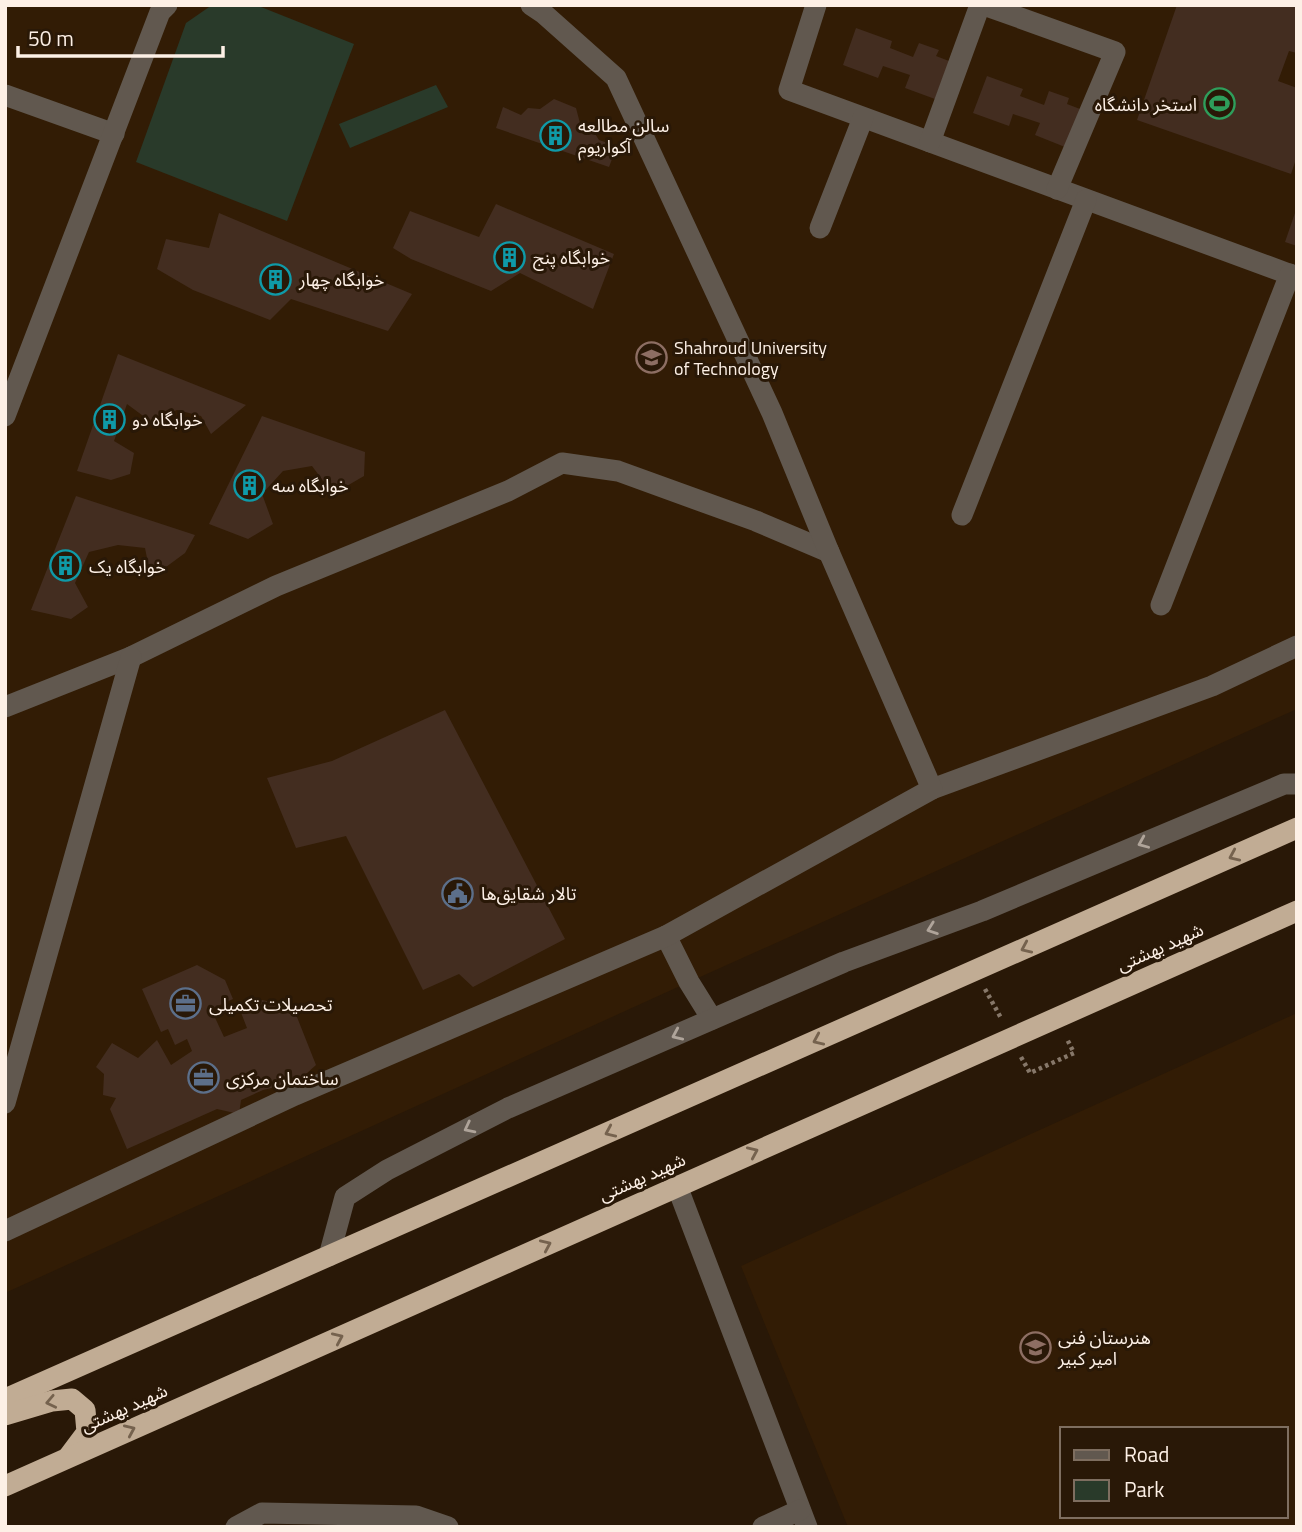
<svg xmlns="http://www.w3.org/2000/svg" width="1302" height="1532" font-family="'Titillium Web','Noto Sans Arabic',sans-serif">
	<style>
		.built { fill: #321c05; fill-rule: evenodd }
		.green { fill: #293a2a }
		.building { fill: #432d20 }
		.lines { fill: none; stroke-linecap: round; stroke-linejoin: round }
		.path { stroke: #867769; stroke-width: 4.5; stroke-dasharray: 3.5 3.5; stroke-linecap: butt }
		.minor { stroke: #61584f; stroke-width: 21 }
		.highway { stroke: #c1ac94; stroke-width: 21 }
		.oneway { stroke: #afa49a }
		.oneway2 { stroke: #75624e }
		.labels { text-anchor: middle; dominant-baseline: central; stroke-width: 6; stroke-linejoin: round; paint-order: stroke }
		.poi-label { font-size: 18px; fill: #fdf0e6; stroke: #291807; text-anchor: start }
		.street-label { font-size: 18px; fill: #fdf0e6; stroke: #291807 }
	</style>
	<rect width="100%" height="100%" fill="#291807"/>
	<g class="built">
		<path d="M5,5H1297V709L689,982L5,1293Z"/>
		<path d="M1297,1013V1527H848L741,1266ZM1062,1429H1286V1516H1062Z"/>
	</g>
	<g class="green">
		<path d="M212,5H256L354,44L287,221L136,162L186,23Z"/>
		<path d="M436,85L448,107L350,148L339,124Z"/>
	</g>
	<g class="building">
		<path d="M1177,5H1297V53L1289,51L1278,81L1297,88V156L1291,174L1137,120Z"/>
		<path d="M856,28L892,41L890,48L913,57L919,43L939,50L936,56L949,61L935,99L905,88L910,75L883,66L878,78L843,65Z"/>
		<path d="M987,76L1023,89L1020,96L1044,105L1049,91L1069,98L1067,104L1080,109L1065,147L1035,135L1040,123L1013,114L1009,126L973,113Z"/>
		<path d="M554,99L576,108L581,127L592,129L599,140L617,146L609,167L496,128L503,107L521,115L528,108L540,109Z"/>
		<path d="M496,204L614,254L593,309L520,273L491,291L411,259L393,248L410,211L479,237Z"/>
		<path d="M1296,210L1297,211V246L1285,242Z"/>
		<path d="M219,213L412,294L388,331L291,299L270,320L193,290L157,269L166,239L209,248Z"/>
		<path d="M118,354L246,405L211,434L201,416L177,410L150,421L127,404L114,441L134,453L130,474L111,480L77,471Z"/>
		<path d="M262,416L365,452L364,476L333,494L312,466L283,471L262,494L273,524L248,539L209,524Z"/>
		<path d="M76,496L195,535L185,553L151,578L145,548L118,545L89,552L75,583L88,607L71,619L31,610Z"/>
		<path d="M445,710L565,939L473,987L459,974L423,990L346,836L296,848L267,778L332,761Z"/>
		<path d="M197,965L225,980L233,999L211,1009L224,1037L247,1028L240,1010L262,1000L293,1007L316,1065L297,1082L263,1090L241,1100L239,1114L217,1109L127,1149L110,1109L116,1098L103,1095L104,1074L96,1067L112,1043L138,1058L157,1040L171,1065L192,1051L187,1039L175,1045L168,1029L161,1032L142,989Z"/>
	</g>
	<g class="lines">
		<g class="path">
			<path d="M985,989L1001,1018"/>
			<path d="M1021,1057L1030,1073L1074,1053L1067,1039"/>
		</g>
		<g class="minor">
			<path d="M816,5L789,90L1297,277"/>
			<path d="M984,5L1115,52L1057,189"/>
			<path d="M5,95L114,134"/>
			<path d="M930,142L980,5"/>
			<path d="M820,228L863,118"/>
			<path d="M5,416L160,12L167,5"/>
			<path d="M962,515L1086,200"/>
			<path d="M1161,605L1290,274"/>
			<path d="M5,707L131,657L276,586L508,491L562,463L618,471L756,521L829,552"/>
			<path d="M932,789L1212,686L1297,646"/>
			<path d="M666,936L689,982L712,1019"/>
			<path d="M5,1103L131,657"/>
			<path d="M677,1186L807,1527"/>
			<path d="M5,1231L295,1095L666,936L932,789L829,552L772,413L616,78L543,13L531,5"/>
			<path d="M329,1256L345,1197L387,1170L508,1108L844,962L982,911L1284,784H1297"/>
			<path d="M236,1527L262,1513L416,1516L448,1527"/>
			<path d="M763,1527L800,1510"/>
		</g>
		<g class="highway">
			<path d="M5,1399L1297,828"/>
			<path d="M5,1415L52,1401L72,1399L85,1410L87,1432L69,1456"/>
			<path d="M5,1486L1297,911"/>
		</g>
	</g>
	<defs><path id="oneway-chevron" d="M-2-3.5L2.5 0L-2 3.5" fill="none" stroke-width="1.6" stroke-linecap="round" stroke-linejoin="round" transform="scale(1.75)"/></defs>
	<g class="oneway">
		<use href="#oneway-chevron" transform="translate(1143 843) rotate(157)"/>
		<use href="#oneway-chevron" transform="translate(932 929) rotate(160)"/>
		<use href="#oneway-chevron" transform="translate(677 1035) rotate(156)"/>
		<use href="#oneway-chevron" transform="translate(469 1128) rotate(153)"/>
	</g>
	<g class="oneway2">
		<use href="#oneway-chevron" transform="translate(1234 856) rotate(156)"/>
		<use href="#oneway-chevron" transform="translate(1026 948) rotate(156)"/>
		<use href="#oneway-chevron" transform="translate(818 1040) rotate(156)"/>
		<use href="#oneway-chevron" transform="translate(610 1132) rotate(156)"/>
		<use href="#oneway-chevron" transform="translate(753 1152) rotate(-24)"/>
		<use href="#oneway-chevron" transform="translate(546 1245) rotate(-24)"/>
		<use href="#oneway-chevron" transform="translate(338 1338) rotate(-24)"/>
		<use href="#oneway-chevron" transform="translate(51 1402) rotate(168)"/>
		<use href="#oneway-chevron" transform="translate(130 1430) rotate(-24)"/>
	</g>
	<defs>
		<symbol id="stadium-ring" viewBox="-11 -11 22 22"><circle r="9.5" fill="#291807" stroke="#2e9e5b" stroke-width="1.5"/><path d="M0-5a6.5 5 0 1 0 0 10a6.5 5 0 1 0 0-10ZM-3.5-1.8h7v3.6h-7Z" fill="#2e9e5b"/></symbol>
		<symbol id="building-ring" viewBox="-11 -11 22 22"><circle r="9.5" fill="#291807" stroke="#0f9aa8" stroke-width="1.5"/><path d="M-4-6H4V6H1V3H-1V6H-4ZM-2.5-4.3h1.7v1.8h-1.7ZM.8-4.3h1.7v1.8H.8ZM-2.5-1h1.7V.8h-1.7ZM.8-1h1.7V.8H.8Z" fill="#0f9aa8"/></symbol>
		<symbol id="university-ring" viewBox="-11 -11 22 22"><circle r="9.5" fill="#291807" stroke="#8d6e63" stroke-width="1.5"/><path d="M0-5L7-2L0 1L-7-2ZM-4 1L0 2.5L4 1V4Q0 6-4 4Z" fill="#8d6e63"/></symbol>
		<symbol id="civic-ring" viewBox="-11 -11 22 22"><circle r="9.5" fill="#291807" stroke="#5c6f8a" stroke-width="1.5"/><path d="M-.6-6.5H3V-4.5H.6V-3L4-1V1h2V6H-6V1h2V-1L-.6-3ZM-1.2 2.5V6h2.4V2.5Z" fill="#5c6f8a"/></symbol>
		<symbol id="office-ring" viewBox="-11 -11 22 22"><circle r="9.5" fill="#291807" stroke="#5c6f8a" stroke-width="1.5"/><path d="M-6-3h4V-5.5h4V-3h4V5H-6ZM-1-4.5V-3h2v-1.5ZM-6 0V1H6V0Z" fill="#5c6f8a"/></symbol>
		<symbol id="school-ring" viewBox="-11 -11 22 22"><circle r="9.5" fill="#291807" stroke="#8d6e63" stroke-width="1.5"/><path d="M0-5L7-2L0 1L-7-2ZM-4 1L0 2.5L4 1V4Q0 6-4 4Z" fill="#8d6e63"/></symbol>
	</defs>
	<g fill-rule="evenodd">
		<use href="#stadium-ring" x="1202" y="86" width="35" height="35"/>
		<use href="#building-ring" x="538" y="118" width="35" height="35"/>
		<use href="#building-ring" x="492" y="240" width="35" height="35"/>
		<use href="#building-ring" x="258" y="262" width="35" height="35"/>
		<use href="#university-ring" x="634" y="340" width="35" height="35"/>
		<use href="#building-ring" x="92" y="402" width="35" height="35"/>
		<use href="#building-ring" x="232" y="468" width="35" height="35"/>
		<use href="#building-ring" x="48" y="548" width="35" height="35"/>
		<use href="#civic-ring" x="440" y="876" width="35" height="35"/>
		<use href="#office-ring" x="168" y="986" width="35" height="35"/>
		<use href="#office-ring" x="186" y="1060" width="35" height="35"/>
		<use href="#school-ring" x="1018" y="1330" width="35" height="35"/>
	</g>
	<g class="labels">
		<g class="poi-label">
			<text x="1197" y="104" text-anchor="end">استخر دانشگاه</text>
			<text x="578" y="125">سالن مطالعه<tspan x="578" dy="21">آکواریوم</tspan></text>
			<text x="533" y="257">خوابگاه پنج</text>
			<text x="299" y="279">خوابگاه چهار</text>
			<text x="674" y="347">Shahroud University<tspan x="674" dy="21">of Technology</tspan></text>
			<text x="132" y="419">خوابگاه دو</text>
			<text x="272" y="485">خوابگاه سه</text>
			<text x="89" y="566">خوابگاه یک</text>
			<text x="481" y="893">تالار شقایق‌‌ها</text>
			<text x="209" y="1004">تحصیلات تکمیلی</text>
			<text x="226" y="1078">ساختمان مرکزی</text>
			<text x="1058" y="1337">هنرستان فنی<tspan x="1058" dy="21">امیر کبیر</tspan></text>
		</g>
		<g class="street-label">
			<text transform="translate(1160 947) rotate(-24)">شهید بهشتی</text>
			<text transform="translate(642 1177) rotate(-24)">شهید بهشتی</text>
			<text transform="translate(124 1408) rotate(-24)">شهید بهشتی</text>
		</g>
	</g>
	<rect width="1302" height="1532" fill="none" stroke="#fdf0e6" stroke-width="14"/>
	<rect x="1060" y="1427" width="228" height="91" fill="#291807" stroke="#7e6e60" stroke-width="2"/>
	<rect x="1074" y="1450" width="35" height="10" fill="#61584f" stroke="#7e6e60" stroke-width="2"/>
	<text x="1124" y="1462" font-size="21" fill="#fdf0e6">Road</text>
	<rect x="1074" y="1480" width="35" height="21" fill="#293a2a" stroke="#7e6e60" stroke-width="2"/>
	<text x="1124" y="1497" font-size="21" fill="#fdf0e6">Park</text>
	<path d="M18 46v10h205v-10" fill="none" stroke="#fdf0e6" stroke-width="3.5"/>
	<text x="28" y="46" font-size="21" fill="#fdf0e6" stroke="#291807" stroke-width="5" paint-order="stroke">50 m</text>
</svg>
